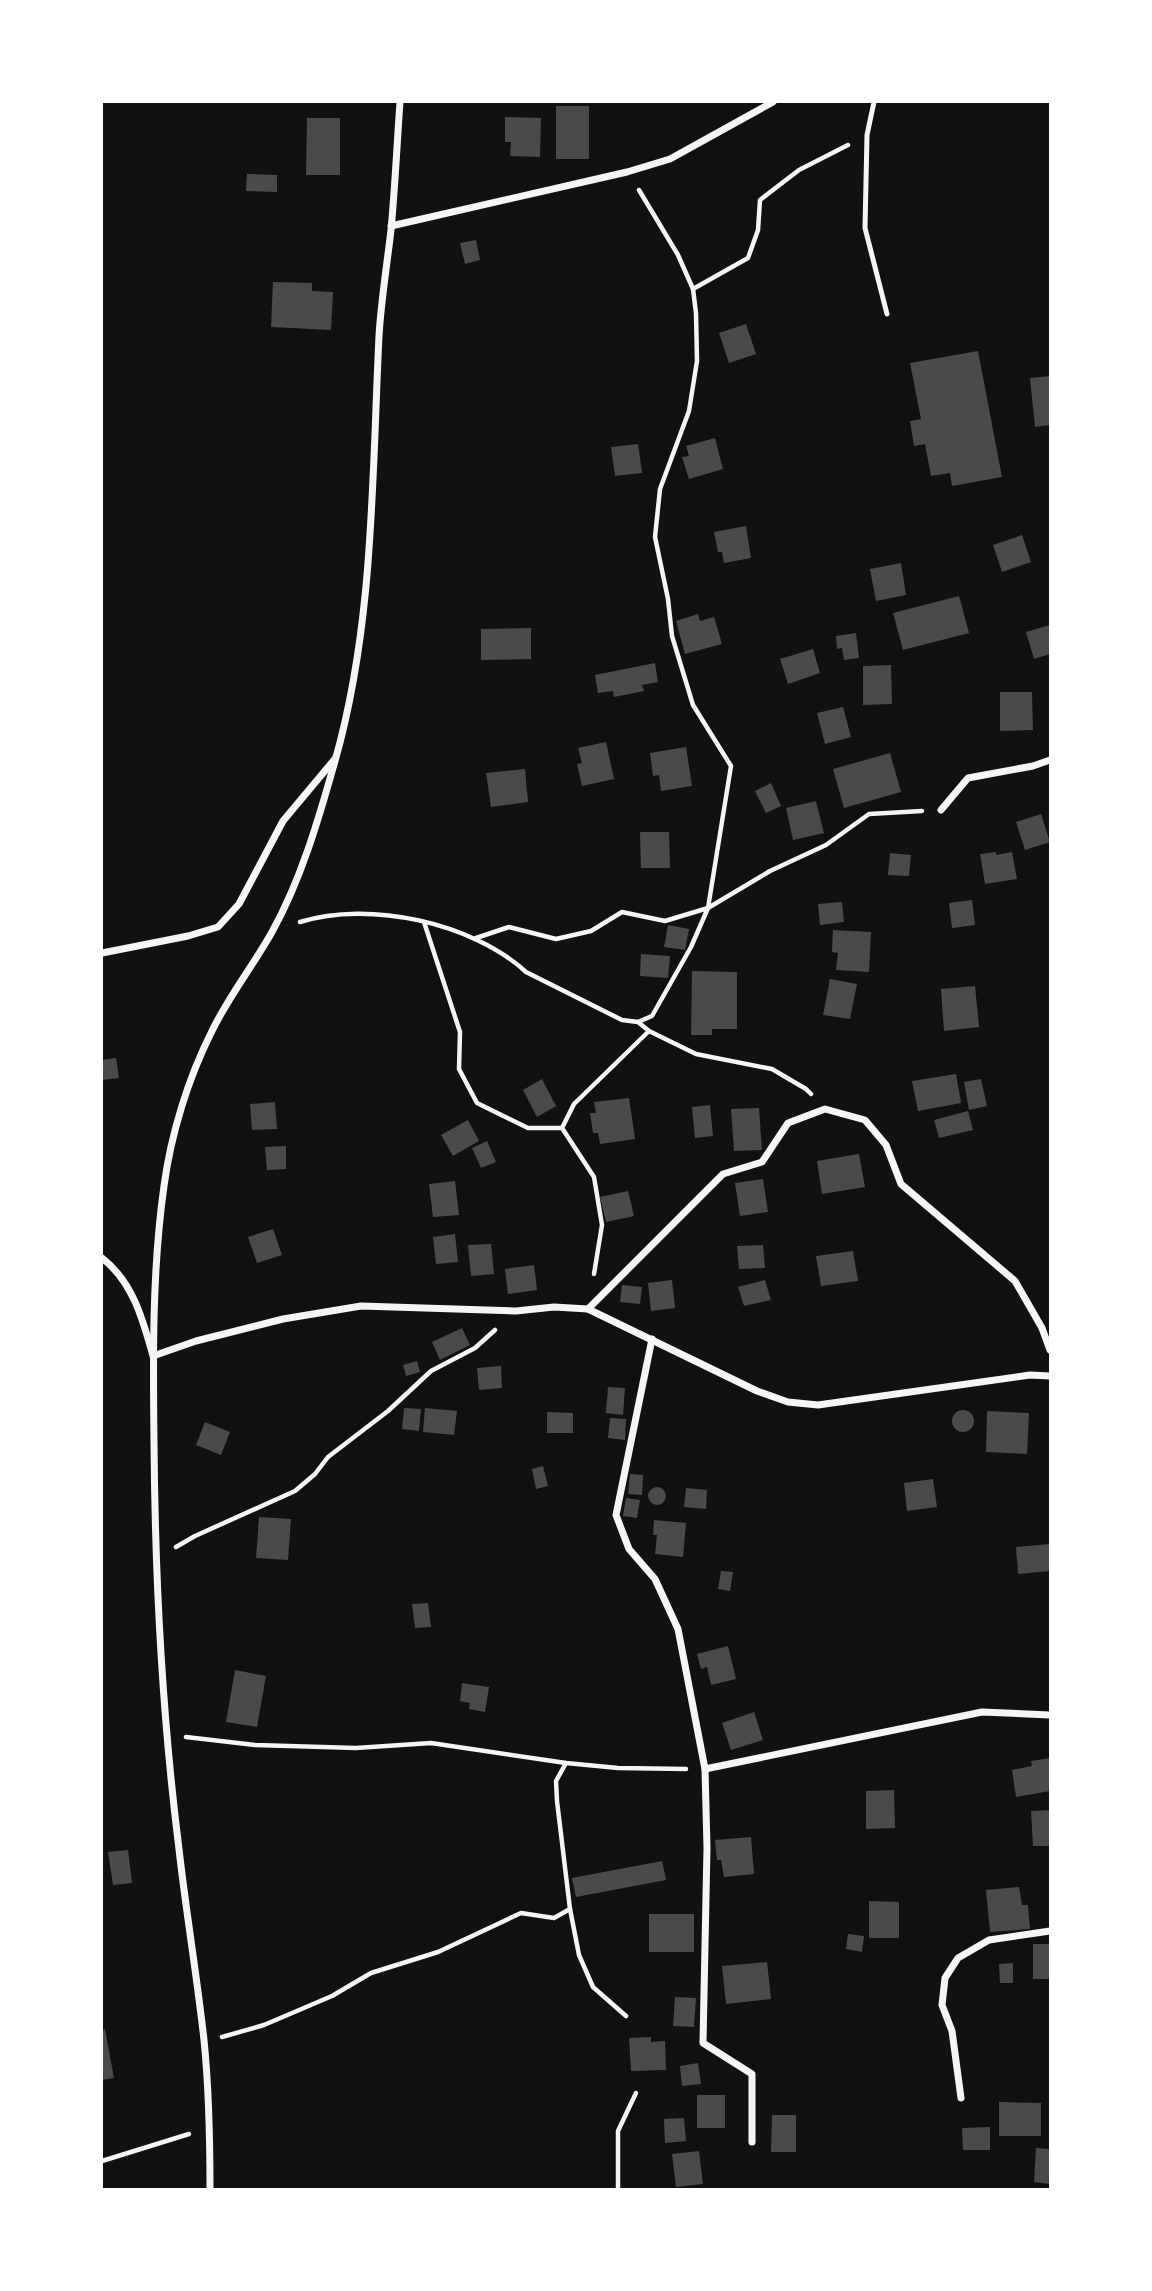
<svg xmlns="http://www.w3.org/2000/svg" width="1152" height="2291" font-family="Cabin,sans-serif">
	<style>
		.building { fill: #4a4a4a }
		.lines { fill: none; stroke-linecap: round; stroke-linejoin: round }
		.path { stroke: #f5f5f5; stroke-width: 4.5 }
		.service { stroke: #f5f5f5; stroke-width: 5 }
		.minor { stroke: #f5f5f5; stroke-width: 7 }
	</style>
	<rect width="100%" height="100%" fill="#111"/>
	<g class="building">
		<rect x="556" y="106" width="33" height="53"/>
		<path d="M505,117L541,118L540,157L510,156L511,142H505Z"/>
		<path d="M307,118H340V175H306Z"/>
		<path d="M247,174L277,175V192L246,191Z"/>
		<path d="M476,240L480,260L465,264L460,243Z"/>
		<path d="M273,282L312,283V291L333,292L331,330L271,327Z"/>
		<path d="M746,324L756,354L729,363L719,333Z"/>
		<path d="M978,351L1002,477L952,486L950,473L931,476L925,444L914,446L910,421L921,419L910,363Z"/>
		<path d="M1050,376V425L1035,427L1030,378Z"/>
		<path d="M715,438L723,469L689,479L682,457L689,456L686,446Z"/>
		<path d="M638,444L642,473L615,476L611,447Z"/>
		<path d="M746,526L751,558L724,563L722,552H718L714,532Z"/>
		<path d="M1022,535L1031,562L1002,572L993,545Z"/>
		<path d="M901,563L906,595L876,601L870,569Z"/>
		<path d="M959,596L969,633L903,650L893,613Z"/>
		<path d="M698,614L700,621L714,617L722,644L685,654L676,621Z"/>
		<path d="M1050,625V654L1034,659L1026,632Z"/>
		<path d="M531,628V659L481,660V629Z"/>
		<path d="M856,633L859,658L844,660L842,648L837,649L836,636Z"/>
		<path d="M813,649L820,673L788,684L780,659Z"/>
		<path d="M655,663L658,682L642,685L644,691L614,697L613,691L598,693L595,675Z"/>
		<path d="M891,665L892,704L863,705V666Z"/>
		<path d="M1000,692H1032L1033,730L1000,731Z"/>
		<path d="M843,707L851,737L825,744L817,713Z"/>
		<path d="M606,742L614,779L582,786L577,764L582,763L578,748Z"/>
		<path d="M686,747L692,786L661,791L659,775L653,776L650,753Z"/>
		<path d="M890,753L901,792L844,808L833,769Z"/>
		<path d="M525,769L528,802L491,807L486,773Z"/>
		<path d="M771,783L781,806L766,813L755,791Z"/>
		<path d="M816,801L824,833L793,840L786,808Z"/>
		<path d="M1041,814L1050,842L1025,850L1016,822Z"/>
		<path d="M640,832H669L670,868H641Z"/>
		<path d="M996,852V855L1012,852L1017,879L985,884L980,854Z"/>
		<path d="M890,853L911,855L909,876L888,875Z"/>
		<path d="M972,900L975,925L952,928L949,903Z"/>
		<path d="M842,902L844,922L820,925L818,904Z"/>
		<path d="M668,925L689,929L685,950L664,947Z"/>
		<path d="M833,930L871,932L869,972L836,970L838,953L832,952Z"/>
		<path d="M641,954L670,956L668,978L640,976Z"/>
		<path d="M692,971L737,972V1029H712V1035H691Z"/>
		<path d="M830,979L857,984L850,1019L823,1015Z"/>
		<path d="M975,986L979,1027L944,1031L941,989Z"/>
		<path d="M116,1058L119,1078L102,1080V1060Z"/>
		<path d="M956,1074L961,1103L918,1111L912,1081Z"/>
		<path d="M542,1079L556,1106L537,1117L523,1090Z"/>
		<path d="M981,1079L987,1106L969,1110L964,1082Z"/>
		<path d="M629,1098L635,1139L600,1144L598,1133H593L590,1113H596L594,1102Z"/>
		<path d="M275,1102L277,1129L252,1130L250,1104Z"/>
		<path d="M710,1105L713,1136L695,1138L692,1107Z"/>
		<path d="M759,1108L762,1150L734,1151L731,1109Z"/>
		<path d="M968,1111L973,1130L939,1138L934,1120Z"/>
		<path d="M468,1120L479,1141L453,1156L441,1135Z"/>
		<path d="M487,1141L496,1162L481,1168L472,1148Z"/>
		<path d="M286,1146V1169L267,1170L265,1147Z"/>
		<path d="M859,1154L865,1187L822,1194L817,1161Z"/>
		<path d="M763,1179L768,1212L740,1216L735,1183Z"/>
		<path d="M455,1181L459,1215L433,1217L429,1184Z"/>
		<path d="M628,1191L634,1216L606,1222L600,1197Z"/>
		<path d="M273,1229L282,1255L257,1263L248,1237Z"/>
		<path d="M455,1234L458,1262L436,1264L433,1237Z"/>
		<path d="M491,1244L494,1274L471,1276L468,1245Z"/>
		<path d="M763,1245L765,1268L739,1269L737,1246Z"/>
		<path d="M853,1251L858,1281L821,1286L816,1256Z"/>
		<path d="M534,1265L537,1290L508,1294L505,1269Z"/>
		<path d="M672,1280L675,1308L651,1311L648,1283Z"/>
		<path d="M765,1280L771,1300L744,1306L738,1287Z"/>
		<path d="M622,1285L642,1287L640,1304L620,1302Z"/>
		<path d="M462,1328L470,1345L440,1360L432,1342Z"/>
		<path d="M417,1361L420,1372L406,1376L403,1365Z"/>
		<path d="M501,1366L502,1388L479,1390L477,1368Z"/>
		<path d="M608,1387L625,1388L623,1415L606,1413Z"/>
		<path d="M404,1408L421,1409L419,1431L402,1429Z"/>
		<path d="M425,1408L457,1411L454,1435L423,1432Z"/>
		<circle cx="963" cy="1421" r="11"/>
		<path d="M987,1411L1029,1413L1027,1454L986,1452Z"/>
		<path d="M547,1412L573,1413V1433H547Z"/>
		<path d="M610,1418L626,1419L625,1440L608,1438Z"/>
		<path d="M205,1422L230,1432L221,1455L196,1445Z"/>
		<path d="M543,1466L548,1486L536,1489L532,1469Z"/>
		<path d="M630,1474L643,1475L642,1495L628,1494Z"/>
		<path d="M933,1479L937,1507L907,1511L904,1483Z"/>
		<circle cx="657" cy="1496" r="9"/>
		<path d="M686,1488L707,1490L706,1509L684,1507Z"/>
		<path d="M626,1498L640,1500L637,1518L623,1516Z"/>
		<path d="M259,1517L291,1519L288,1560L256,1558Z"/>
		<path d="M654,1520L686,1523L683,1557L655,1554L657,1535H653Z"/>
		<path d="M1050,1544V1571L1018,1574L1016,1547Z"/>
		<path d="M721,1571L733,1572L730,1591L718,1589Z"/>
		<path d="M428,1603L431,1627L415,1628L412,1604Z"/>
		<path d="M728,1646L736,1679L711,1685L707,1667L701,1669L697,1654Z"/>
		<path d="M235,1670L266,1676L257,1727L226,1722Z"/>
		<path d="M462,1683L489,1687L485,1712L469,1709L470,1703L460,1701Z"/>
		<path d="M754,1712L763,1740L731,1750L722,1723Z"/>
		<path d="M1050,1758V1791L1016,1797L1012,1770L1032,1766L1031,1761Z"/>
		<path d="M894,1790L895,1828L866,1829V1791Z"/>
		<path d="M1050,1810V1846H1033L1031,1811Z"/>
		<path d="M751,1837L754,1874L724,1877L721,1860H717L715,1840Z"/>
		<path d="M128,1850L132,1883L113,1885L108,1852Z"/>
		<path d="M662,1861L666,1880L576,1897L572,1878Z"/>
		<path d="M1019,1887L1022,1905H1028L1030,1929L990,1932L986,1890Z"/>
		<path d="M869,1901L899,1902V1938H869Z"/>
		<rect x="649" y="1914" width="45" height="38"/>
		<path d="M848,1934L864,1936L862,1952L846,1949Z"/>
		<rect x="1033" y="1944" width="17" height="35"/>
		<path d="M767,1962L771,1999L726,2004L722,1966Z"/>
		<path d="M1013,1963V1983H1000L999,1964Z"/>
		<path d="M675,1997L696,1998L694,2027L673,2026Z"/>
		<path d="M105,2029L114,2078L102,2080V2030Z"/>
		<path d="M651,2037V2042L665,2041L666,2070L631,2071L629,2038Z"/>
		<path d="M698,2063L701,2084L682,2086L680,2066Z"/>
		<rect x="697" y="2095" width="28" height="33"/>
		<path d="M999,2102L1041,2103V2136H999Z"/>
		<path d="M772,2115H796V2152H771Z"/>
		<path d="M684,2118L686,2141L665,2143L664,2119Z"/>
		<path d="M990,2127V2150H963L962,2128Z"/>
		<path d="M1036,2148L1050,2149V2184L1034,2182Z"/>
		<path d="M699,2151L703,2184L676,2187L672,2154Z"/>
	</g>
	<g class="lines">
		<g class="path">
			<path d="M693,289L748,258L758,230L760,200L799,170L848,145"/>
			<path d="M300,922C369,900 473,923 526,972L622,1020L638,1022L649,1031L696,1054L772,1069L806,1089L811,1094"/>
			<path d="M424,922L460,1032L459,1069L477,1103L528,1128H562"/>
			<path d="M476,938L509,927L556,939L591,931L622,912L665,921L708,908L770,871L826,845L869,814L922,811"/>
			<path d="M638,1022L652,1016L691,947L708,908L731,766L693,705L672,636L668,599L655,537L660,489L689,411L697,361L696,313L693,289L678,255L639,190"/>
			<path d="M594,1274L602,1225L594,1177L562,1128L574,1104L649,1031"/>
			<path d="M176,1547L195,1536L295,1491L315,1474L328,1457L388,1411L431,1371L475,1348L495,1330"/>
			<path d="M186,1737L255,1745L356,1748L431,1743L566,1763L618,1768L686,1769"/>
			<path d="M566,1763L556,1781L557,1801L570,1909L579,1955L593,1987L626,2016"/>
			<path d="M222,2037L264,2025L332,1996L371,1973L438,1952L521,1913L554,1918L570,1909"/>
			<path d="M102,2161L189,2134"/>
			<path d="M618,2190V2131L636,2093"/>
		</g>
		<path class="service" d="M874,102L867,135L865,228L887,314"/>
		<g class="minor">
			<path d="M391,226L627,172L670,159L773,102"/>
			<path d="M941,810L968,778L1033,766L1050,760"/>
			<path d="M102,953L188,936L218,927L239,904L283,821L334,760"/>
			<path d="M102,1258C133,1282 143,1320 153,1356L196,1341L283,1319L361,1306L516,1311L554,1307L588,1309L757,1391L788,1402L818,1405L1030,1375L1050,1376"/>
			<path d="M588,1309L723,1174L762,1162L788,1123L825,1109L865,1120L886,1145L901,1184L1015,1281L1042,1328L1050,1350"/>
			<path d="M652,1339L616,1515L629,1549L655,1579L678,1629L705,1769L982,1712L1050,1715"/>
			<path d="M705,1769L707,1848L703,2043L752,2074V2142"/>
			<path d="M961,2098L952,2031L942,2005L945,1978L958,1958L989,1940L1050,1931"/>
			<path d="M210,2190C210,2140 209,2089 204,2040C197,1976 186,1912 179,1849C162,1714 155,1578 154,1442C153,1357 152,1271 164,1186C171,1134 188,1079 211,1033C228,997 253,966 272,932C301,880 319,818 335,761C374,624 372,478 379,336C381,301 387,265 391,230C395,187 397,144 400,102"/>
		</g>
	</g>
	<rect width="1152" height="2291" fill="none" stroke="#ffffff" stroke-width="206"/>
</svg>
